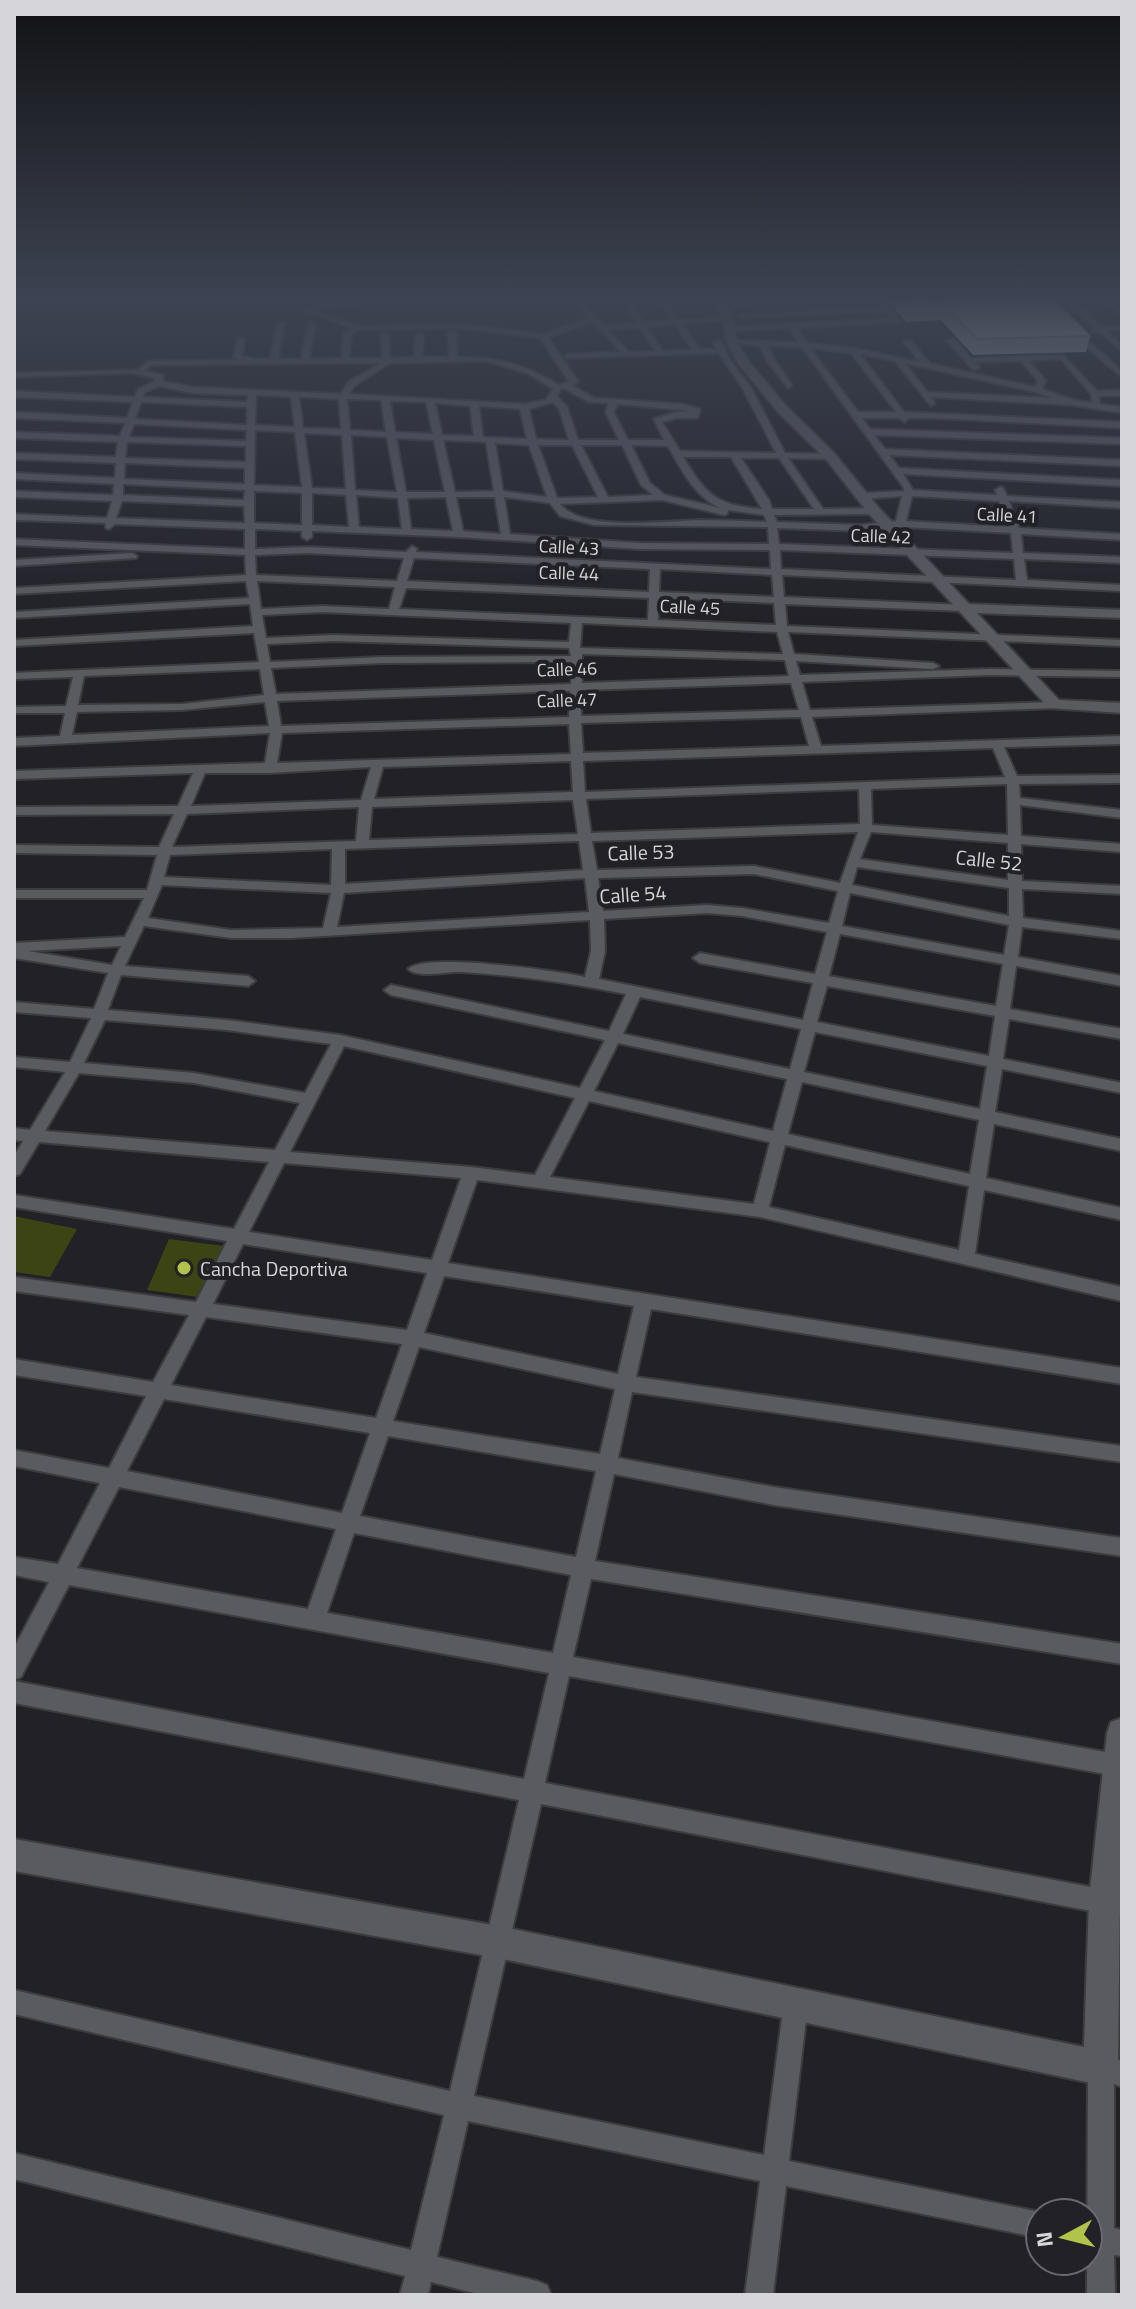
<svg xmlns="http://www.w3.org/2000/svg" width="1136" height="2309" font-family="'Titillium Web',sans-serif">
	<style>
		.green { fill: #3d4413 }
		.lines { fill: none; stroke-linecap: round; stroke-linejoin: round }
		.street-casing { stroke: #3c3c40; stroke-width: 4 }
		.secondary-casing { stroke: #3c3c40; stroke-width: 4 }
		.street { fill: #5a5a61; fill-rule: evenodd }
		.secondary { fill: #5a5a61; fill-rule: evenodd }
		.wall { fill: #a9a9af }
		.building { fill: #c4c4cc; stroke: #89898f; stroke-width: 2 }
		.poi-dot { fill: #b2c34c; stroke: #212127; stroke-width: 3 }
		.labels { text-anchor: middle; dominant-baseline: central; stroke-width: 8; stroke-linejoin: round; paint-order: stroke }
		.far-street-label { font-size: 18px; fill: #d6d6da; stroke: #212127 }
		.street-label { font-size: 20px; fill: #d6d6da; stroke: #212127 }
		.poi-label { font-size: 20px; fill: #d6d6da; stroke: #212127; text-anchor: start }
	</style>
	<rect width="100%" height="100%" fill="#212127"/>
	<g class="green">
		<path d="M14,1216L77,1229L50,1277L14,1272Z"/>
		<path d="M169,1239L224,1246L198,1297L147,1290Z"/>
	</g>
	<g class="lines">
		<defs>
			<g id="street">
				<path d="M358,300H395L324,307L316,311L358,326L458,324L543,334L589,318L572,300H580L604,325L637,323L622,300H630L644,322L672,320L658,300H666L679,320L731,316L728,320L682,324L700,349H716L713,342L720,340L732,363L751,388L785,453L833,454V458L830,459L788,458L823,509L874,508L879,511L874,514L774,515L777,522L861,525L896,521L902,496L862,499L857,496L862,493L904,491V488L802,347L768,346L775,361L792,385L788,388L767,361L760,346L728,342L732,340L798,342L789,328L730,331L726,329L730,327L892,318L887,312L740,318L737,314L883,308L876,300H884L901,322L797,328L807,343L853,348L920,362L903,342L910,340L931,364L1035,387L1038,381L1021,361L975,362L980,368L973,370L947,341L954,339L971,358L1063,355L1097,391L1122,390V396H1099L1100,404L1122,407V413L1072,405L931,397L935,403L931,406L895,361L860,354L904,412L1122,422V428L937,418H908L905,422L899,418H862L870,429L1122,438V444L874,435L885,449L1122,460V466L889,455L899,468L1122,480V486L903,474L913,490L997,495L995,490L1000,487L1003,488L1007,496L1122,502V508L1009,501L1019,528L1122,534V540L1021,534L1023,553L1122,557V563L1024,559L1027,580L1122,585V591L782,575L784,597L964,605L969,608L964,611L785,604L787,626L1122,640V646L788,632L794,654L933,663L939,666L933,669L796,661L800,675L990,669L1122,671V677L990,675L802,682L810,710L1055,702L1061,705L1055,708L812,717L821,746L1122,736V744L1004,747L1017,776L1122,775V783L1019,784L1020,798L1122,810V818L1020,805L1021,836L1122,844V852L1021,844L1022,881L1122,886V894L1022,889L1023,918L1122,931V939L1022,927L1018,957L1122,976V986L1016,966L1010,1009L1122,1029V1039L1009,1019L1003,1059L1122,1083V1093L1002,1069L995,1112L1122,1139V1151L994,1124L986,1178L1122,1208V1220L984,1190L975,1254L1122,1287V1301L760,1217L477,1180L448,1263L1122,1368V1384L651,1309L636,1377L1122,1446V1462L632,1392L618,1458L774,1487L1122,1538V1556L774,1505L614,1474L595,1561L1122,1644V1664L591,1579L573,1657L1122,1755V1777L569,1676L545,1783L1122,1893V1917L541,1804L474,2096L764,2155L784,2003L787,1994L796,1991L805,1994L808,2003L789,2161L1040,2212L1043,2213H1040V2238L786,2186L773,2295H745L760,2181L468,2121L437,2257L537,2281L547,2285L551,2295H482L431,2282L428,2295H400L405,2276L14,2179V2153L411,2250L444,2115L14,2014V1990L450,2091L519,1800L14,1703V1681L524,1779L549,1673L69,1585L21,1677L14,1680V1648L49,1582L14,1575V1557L58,1564L100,1483L14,1466V1450L109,1468L146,1396L14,1375V1359L153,1382L189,1315L14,1291V1277L196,1302L227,1241L14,1207V1195L234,1229L269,1162L39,1142L20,1174L14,1176V1156L23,1141L14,1140V1128L30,1130L65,1072L14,1067V1057L70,1062L91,1018L14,1012V1002L94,1009L108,973L14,958V943L125,937L144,898H14V890H147L157,855L14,853V845L159,847L174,814L14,815V807L178,806L193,773L14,779V771L265,763L270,733L14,746V738L60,736L65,713H14V707L66,706L73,677L14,679V673L259,662L254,633L14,646V640L253,626L250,604L14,618V612L249,598L246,581L14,594V588L246,575L245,555L14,545V539L245,549V529L115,524L109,529L106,528L105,523L14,520V514L107,518L112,501L14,497V491L113,495L114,484L14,479V473L115,478L116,463L14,459V453L116,457L118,442L14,438V432L120,436L125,423L14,418V412L127,418L133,402L14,397V391L135,397L138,389L154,382L155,378L132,373L14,377V373L138,370L148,361L238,360L234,357L237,339L241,337L245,339L242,356L255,359H270L277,324L281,322L285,324L278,359H301L308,324L312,322L316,324L309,359L341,358L344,333L351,328L306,311L322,303ZM593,322L621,352L568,354L565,358L719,353L743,389L776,453L680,451L662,422L677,418H698L700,409L682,404L594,398L573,386L578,381L548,337ZM675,324L692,350L662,351L647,327ZM640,327L655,351L629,352L608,330ZM458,328L540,338L569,382L559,385C527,365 495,356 457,357L456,333L452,331L448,333L449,357H422L424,335L420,333L416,335L414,357L390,358L389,335L385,333L381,335L382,358H349L352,334L359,330ZM810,348L851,353L896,412H858ZM1061,359L1091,394L1092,403L1074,400L1042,389L1046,381L1029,361ZM487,361L529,374L553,389L546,400L524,404L349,394L354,386L390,363ZM381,363L348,382L341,394L192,387L163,381V375L145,371L150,365ZM905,363L1035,392L1053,398L927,392ZM159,386L192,393L248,395L247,402L143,397L145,392ZM561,389H565L589,402L608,403L606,413L619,440H578L567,407L557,396ZM256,395L291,397L295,427L255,425ZM299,397L339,399L341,429L303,428ZM347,399L381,400L386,432L350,430ZM390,401L426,402L433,434L395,432ZM141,402L247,407V425L135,419ZM553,402L559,408L569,440L536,439L529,409ZM435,403L470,406L474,436L442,435ZM617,404L682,410L692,412H677L654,419L664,440H628L614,413ZM479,406L520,409L527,439L483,437ZM134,424L247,430L246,441L129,437ZM255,430L295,432L302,487L254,485ZM304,433L342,435L346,489L312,488ZM351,435L387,437L397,492L355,490ZM396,438L434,440L445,492H406ZM443,440L486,442L494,491L455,492ZM127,442L246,446V462L125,458ZM495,443L529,445L547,497L503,491ZM538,445H572L598,497L557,498ZM581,445H622L641,485L653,495L608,497ZM631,445L668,446C681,469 695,498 721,508L665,495L650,483ZM683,457H731L762,509C716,505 707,496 683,457ZM741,458H779L814,509H772L769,500ZM125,463L245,468V484L124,479ZM123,484L245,490L244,500L123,495ZM254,491L302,493V525L254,523ZM312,493L346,495L349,527L312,525ZM356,495L398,498L402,529L359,527ZM912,496L999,501L1009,527L906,521ZM446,497L453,531L411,529L407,498ZM456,497H495L501,534L463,531ZM504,497L550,503L560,516L594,525L768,527L769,544L639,543L510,534ZM662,500L724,515L727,514L728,510L764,515L767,522C744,521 721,520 698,520C665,521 582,532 560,504ZM122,501L244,506L245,523L116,518ZM903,527L1011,533L1013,553L779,544L777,528L861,531ZM255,529L302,531V537L307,540L312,537V531L459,537L639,549L770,550L771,569L416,552L417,549L412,546L406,552L308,547L255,549ZM780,550L1014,559L1016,580L781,569ZM308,553L404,558L397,581L256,575L255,555ZM414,558L650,569L649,592L407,581ZM660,569L772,575L774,597L659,592ZM257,581L395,587L389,609L322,606L261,609ZM406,588L649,598L648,620L399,609ZM659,598L774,603L776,625L658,620ZM322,612L571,623L569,642L333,635L266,638L262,615ZM582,623L777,632L783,654L580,648ZM333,641L569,648L571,656L382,657L270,662L267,644ZM582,654L785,660L789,676L582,683ZM571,662V684L276,694L271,668L382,663ZM260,669L264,695L182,704L78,705L84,676ZM791,683L799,710L581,716L582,690ZM570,691L569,717L281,726L277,701ZM265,702L269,726L72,735L77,712L182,710ZM801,717L809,746L583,753L581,723ZM569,724L571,754L277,763L282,733ZM993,748L1005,777L585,792L583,761ZM571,761L573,792L374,799L383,767ZM371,767L361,800L191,806L205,773H270ZM1007,784L1008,835L872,825L871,789ZM859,789L860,824L591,833L586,799ZM573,800L578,834L369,840L372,807ZM359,807L356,841L172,847L187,814ZM858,832L840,883L754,866L597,870L592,841ZM871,832L1008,843V880L860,859ZM579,841L583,870L345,884V849ZM332,849L331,885L164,877L170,855ZM857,867L1009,888V916L852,885ZM754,874L838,891L829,923L742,908L707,905L603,911L598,878ZM585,878L589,912L337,927L344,893ZM162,885L331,893L323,928L231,930L148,918ZM850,893L1009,925L1004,955L842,926ZM707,913L742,916L827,932L815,974L700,953L693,958L700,963L813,983L803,1020L599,979L605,951L604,919ZM590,920L591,951L585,977C557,971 426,952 408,969C419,979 446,971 461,972C517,975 572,983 626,994L609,1031L391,985L384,990L391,995L605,1040L580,1088L340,1035L227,1020L108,1010L121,975L248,986L255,981L248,976L125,966L144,926L231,938H290ZM840,934L1003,964L996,1006L829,976ZM121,946L112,965L28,951ZM827,986L995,1016L989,1056L817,1022ZM640,997L801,1029L790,1069L623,1034ZM105,1020L227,1030L331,1044L305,1093L194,1073L84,1063ZM815,1032L987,1066L980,1109L804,1072ZM618,1043L787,1079L773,1131L594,1091ZM344,1046L575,1098L535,1175L471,1167L290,1152ZM79,1073L194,1083L300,1103L275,1150L45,1131ZM802,1082L979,1120L970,1174L788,1134ZM589,1101L770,1142L754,1204L550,1177ZM785,1145L969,1186L959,1250L769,1207ZM284,1163L461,1178L432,1260L249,1232ZM243,1244L427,1273L407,1330L213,1304ZM444,1276L634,1306L618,1374L424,1333ZM206,1317L402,1344L376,1418L171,1385ZM419,1347L615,1389L600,1454L393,1421ZM164,1399L370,1433L342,1513L127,1471ZM388,1436L596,1471L576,1557L360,1516ZM119,1487L336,1529L308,1609L77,1568ZM354,1533L571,1575L553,1653L327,1613Z"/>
				<path d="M747,300H806L734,305L730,303Z"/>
				<path d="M1064,300H1073L1102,327L1122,326V330L1107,331L1122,345V351L1099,332H1091L1094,328Z"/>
				<path d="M1105,300H1113L1122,309V315Z"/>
				<path d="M1070,330H1076L1122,371V377L1070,334Z"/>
				<path d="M132,553L137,556L136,558L14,566V560Z"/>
				<path d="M1101,2055L1122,2061V2087L1114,2084V2228L1122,2230V2256L1114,2255L1115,2295H1087L1088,2068L1092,2059Z"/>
			</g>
			<g id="secondary">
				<path d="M714,300H724L732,316L737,342L749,362L786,406L834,453L879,508L969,604L1122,610V618L977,613L1059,700L1122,703V713L1049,708L869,514L826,459L778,412L738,363L727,342L722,316Z"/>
				<path d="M1122,1718L1118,2068L1113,2080L1101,2085L498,1958L14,1871V1839L498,1926L1084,2047L1089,1899L1107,1733L1111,1722Z"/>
			</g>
		</defs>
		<use href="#street" class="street-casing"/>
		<use href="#secondary" class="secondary-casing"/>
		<use href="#street" class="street"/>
		<use href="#secondary" class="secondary"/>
	</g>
	<path class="wall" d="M888,300H1055L1090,336L1086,352L973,355L941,320L906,322Z"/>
	<path class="building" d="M903,300H1055L1090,336L977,339L944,304L908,306Z"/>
	<linearGradient id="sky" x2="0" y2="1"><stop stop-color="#121215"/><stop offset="0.48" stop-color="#3d4352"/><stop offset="1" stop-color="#3d4352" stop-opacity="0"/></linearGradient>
	<rect width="1136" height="623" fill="url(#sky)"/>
	<circle class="poi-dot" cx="184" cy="1268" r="8"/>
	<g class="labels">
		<g class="far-street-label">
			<text transform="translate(1007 515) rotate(3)">Calle 41</text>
			<text transform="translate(881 536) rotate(2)">Calle 42</text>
			<text transform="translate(569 547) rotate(3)">Calle 43</text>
			<text transform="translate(569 573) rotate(2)">Calle 44</text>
			<text transform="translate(690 607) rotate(3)">Calle 45</text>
			<text transform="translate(567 669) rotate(-2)">Calle 46</text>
			<text transform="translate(567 700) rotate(-2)">Calle 47</text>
		</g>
		<g class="street-label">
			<text transform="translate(641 852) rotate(-2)">Calle 53</text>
			<text transform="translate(989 860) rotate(6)">Calle 52</text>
			<text transform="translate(633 894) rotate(-4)">Calle 54</text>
		</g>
		<g class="poi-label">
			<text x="200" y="1268">Cancha Deportiva</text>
		</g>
	</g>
	<rect width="1136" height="2309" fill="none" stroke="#d6d6da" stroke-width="32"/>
	<g transform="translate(1064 2237) rotate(263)"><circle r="38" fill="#212127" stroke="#69696f" stroke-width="2"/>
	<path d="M0-6L14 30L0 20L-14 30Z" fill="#b2c34c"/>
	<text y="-12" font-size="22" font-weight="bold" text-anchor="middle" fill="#d6d6da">N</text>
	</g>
</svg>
